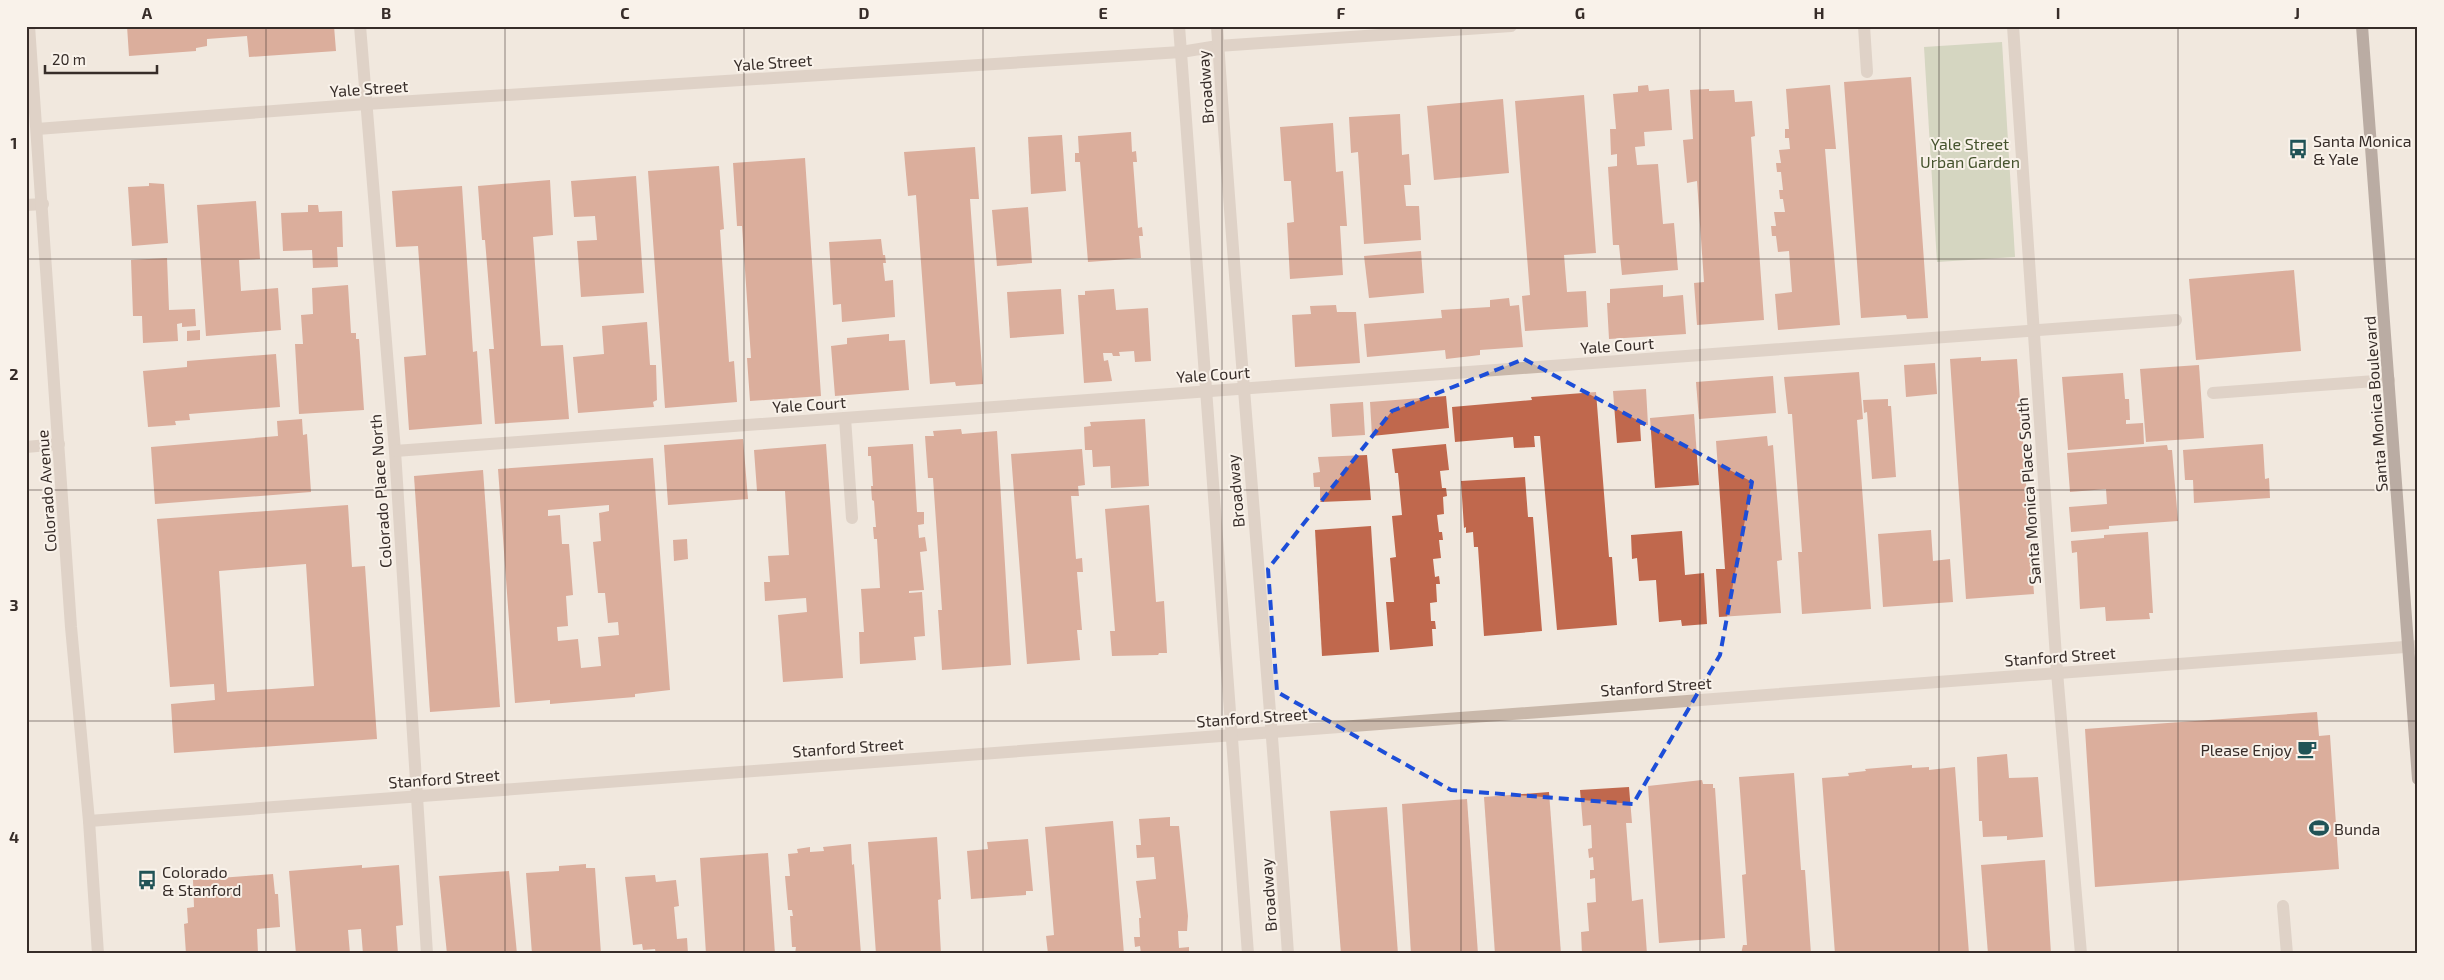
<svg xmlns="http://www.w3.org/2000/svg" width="2444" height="980" font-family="'Exo 2',sans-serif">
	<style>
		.green { fill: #b4c09e }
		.building { fill: #c0684d; fill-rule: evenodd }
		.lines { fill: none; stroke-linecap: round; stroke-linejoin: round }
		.service { stroke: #c9b8aa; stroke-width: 12 }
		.minor { stroke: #c9b8aa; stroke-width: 12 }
		.tertiary { stroke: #c9b8aa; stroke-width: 12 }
		.primary { stroke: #78655b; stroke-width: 12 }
		.marked { fill: none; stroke: #1d4ed8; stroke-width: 4; stroke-dasharray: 10 6; stroke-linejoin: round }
		.grid { fill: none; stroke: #372d29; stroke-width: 1; stroke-opacity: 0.55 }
		.labels { text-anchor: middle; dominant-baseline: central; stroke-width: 4; stroke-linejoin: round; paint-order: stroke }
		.street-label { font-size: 16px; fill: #372d29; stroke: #f9f2ea }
		.poi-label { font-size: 16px; fill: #372d29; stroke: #f9f2ea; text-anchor: start }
		.park-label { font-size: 16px; fill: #46542e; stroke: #f9f2ea }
		.neatline { fill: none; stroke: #372d29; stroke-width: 2 }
		.grid-label { font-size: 16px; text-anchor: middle; font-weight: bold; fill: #372d29 }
	</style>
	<rect width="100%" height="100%" fill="#f1e8de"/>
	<path class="green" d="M2002,42L2015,257L1937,262L1924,47Z"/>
	<g class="building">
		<path d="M127,26H334L336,51L249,57L247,36L207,39V46L196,48V51L129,56Z"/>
		<path d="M1911,77L1928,318L1907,319L1906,315L1861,318L1844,82Z"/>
		<path d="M1648,85L1649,91L1669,89L1672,130L1644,132L1645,146L1635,147L1637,165L1658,164L1663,224L1674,223L1678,270L1622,275L1619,245H1613L1608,167L1617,166V154L1611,155L1610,129H1616L1613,94L1638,92V86Z"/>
		<path d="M1830,85L1836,149H1825L1840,325L1778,330L1775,294L1792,292L1789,251L1778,252L1776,236H1772L1771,226H1776L1774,212H1785L1783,199H1780L1779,190H1783L1781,172H1777L1776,163H1781L1779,150L1790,149L1789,138H1785V129H1789L1786,89Z"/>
		<path d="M1709,89V91L1734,90L1735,102L1752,101L1755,136L1751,137L1764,320L1697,325L1694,283L1704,282L1697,181L1687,183L1683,140L1693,139L1690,90Z"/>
		<path d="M1584,95L1596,253L1564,255L1567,292L1586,291L1588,327L1525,331L1522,296L1530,295L1515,101Z"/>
		<path d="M1503,99L1509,173L1434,180L1427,106Z"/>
		<path d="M1400,114L1402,155L1409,154L1411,185H1404L1406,206H1419L1421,240L1364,244L1358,152L1351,153L1349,117Z"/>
		<path d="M1333,123L1336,172L1343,171L1347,226H1340L1343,275L1290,279L1287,223L1294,222L1291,181H1284L1280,127Z"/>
		<path d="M1131,132L1132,152L1136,151L1137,162H1133L1138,228L1142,227L1143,236H1139L1141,258L1088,262L1080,162H1075V153H1079L1078,136Z"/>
		<path d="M1062,135L1066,191L1031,194L1028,137Z"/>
		<path d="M975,147L979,199H970L983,384L956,386L955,382L930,384L916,195L908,196L904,152Z"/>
		<path d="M805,158L821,396L750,401L747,358H751L742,226H737L733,163Z"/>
		<path d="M719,166L724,229L720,230L729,362L734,361L737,402L665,408L648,171Z"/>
		<path d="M636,176L644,293L581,297L577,241L597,240L595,216L574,217L571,181Z"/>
		<path d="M550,180L553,235L533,237L541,346L563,345L569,419L495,424L489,349H494L485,240H482L478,186Z"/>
		<path d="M149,183L164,184L168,243L132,246L128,187L149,186Z"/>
		<path d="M462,186L473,352L477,351L482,424L409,430L404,357L426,355L418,246L396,247L392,191Z"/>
		<path d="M256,201L260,259L239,260L241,291L278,288L281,330L206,336L197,205Z"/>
		<path d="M308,205H318L319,212L342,211L343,247H337L338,267L313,268L312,250L283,251L281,213L308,212Z"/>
		<path d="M1028,207L1032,263L997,266L992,210Z"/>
		<path d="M881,239L883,255H885L886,263H883L885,281L893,280L895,317L842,322L841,304L833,305L829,242Z"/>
		<path d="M1421,251L1424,293L1369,298L1364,256Z"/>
		<path d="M167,258L169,310L195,309L196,326L182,327V323L177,324L178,341L143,343L142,316H133L131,260Z"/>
		<path d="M2294,270L2301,351L2196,360L2189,279Z"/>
		<path d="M348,285L351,333H356V339H359L364,410L299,414L295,344H303L301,315L313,314L312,288Z"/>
		<path d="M1663,285V297L1683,295L1686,334L1609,339L1607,303H1610V289Z"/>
		<path d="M1061,289L1064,334L1010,338L1007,292Z"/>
		<path d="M1114,289L1116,310L1148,308L1151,361L1135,362L1134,351L1119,352L1120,356H1113L1112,353H1103L1104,361L1108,360L1112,381L1084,383L1078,295H1085V291Z"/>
		<path d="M1509,298L1510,306L1519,305L1523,347L1480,350V355L1446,359L1445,350L1367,357L1364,324L1442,318L1441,310L1490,307V300Z"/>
		<path d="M1336,305L1337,312H1356L1360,363L1295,367L1292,315L1311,314L1310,306Z"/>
		<path d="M647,322L650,365H656L657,400L653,402L654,407L578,413L573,357L604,354L602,326Z"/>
		<path d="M200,330V340L187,341V331Z"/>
		<path d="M889,334V341L905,340L909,390L835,396L831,346L847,344V338Z"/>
		<path d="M276,354L280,407L189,414L190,420L175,421L176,425L148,427L143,371L187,367V361Z"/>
		<path d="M1981,357V361L2017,359L2034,594L1966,599L1950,359Z"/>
		<path d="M1935,363L1937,394L1906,397L1904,365Z"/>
		<path d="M2199,365L2204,438L2146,442L2140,369Z"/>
		<path d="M1859,372L1863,419L1857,420L1871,609L1802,614L1798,552H1802L1792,414H1788L1784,377Z"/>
		<path d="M2123,373L2125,399H2129L2130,420H2126V424L2143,423L2144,444L2068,450L2062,377Z"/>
		<path d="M1773,376L1776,413L1699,419L1696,382Z"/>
		<path d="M1646,389L1648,425H1640L1641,441L1617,443L1613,391Z"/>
		<path d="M1596,392L1609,557H1612L1617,625L1557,630L1540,436H1534L1535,447L1514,448L1513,437L1455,442L1452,407L1532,400L1531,397Z"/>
		<path d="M1446,396L1449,428L1372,436L1370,402Z"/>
		<path d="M1888,399V406H1891L1896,477L1872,479L1867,412L1864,413L1863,400Z"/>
		<path d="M1363,402L1365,435L1332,437L1330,404Z"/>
		<path d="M1694,414L1699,485L1655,488L1650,418Z"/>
		<path d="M302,419L303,435L307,434L311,492L155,504L151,447L278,436L277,421Z"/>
		<path d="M1145,419L1149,486L1111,488L1110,466L1093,467L1092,450H1085L1084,427L1091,426L1090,422Z"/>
		<path d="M961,429L962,434L997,431L1011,665L942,670L938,610H942L933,478H928L925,436H934L933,431Z"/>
		<path d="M1767,436L1768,446L1773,445L1782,560L1777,561L1781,613L1719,617L1716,569H1725L1716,441Z"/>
		<path d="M743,439L748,499L668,505L664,445Z"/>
		<path d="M826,444L843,678L783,682L778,615L807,612L806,598L765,601L764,582H770L768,556L789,555L785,491H757L754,450Z"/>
		<path d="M913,444L917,512H924V524L918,525L919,538L925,537L927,551L920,552L924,590L909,591V593L922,592L925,636L914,637L916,660L860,664L859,632H864L861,589L880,588L877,539H874L873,527H876L874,501L872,500L871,486H873L871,456H868V447Z"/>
		<path d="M1446,444L1449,470L1440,471L1442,488H1446L1447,496L1443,497L1444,514L1437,515L1439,532H1442L1443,540H1439L1441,558L1433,559L1435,577L1439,576L1440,584H1436L1437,602L1430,603L1431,621H1435L1436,629H1432L1433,646L1390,650L1386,602H1394L1390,558L1396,557L1392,516L1402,515L1398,473H1395L1392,449Z"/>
		<path d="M2263,444L2265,479L2269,478L2270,498L2194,503L2193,480H2185L2183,450Z"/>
		<path d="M2167,445L2168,450H2172L2178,521L2109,526V529L2071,532L2069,507L2107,504L2106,489L2070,492L2067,453Z"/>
		<path d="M1082,449L1085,485L1078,486L1079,496H1071L1076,559L1082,558L1083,572H1077L1082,630H1077L1080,660L1027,664L1011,454Z"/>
		<path d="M1367,455L1371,500L1320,502V487H1314L1313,473L1320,472L1318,457Z"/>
		<path d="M653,458L670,690L635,694V697L550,704V700L515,703L498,469ZM609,505V511L599,513L601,541L593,542L598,593H605L608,623L618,622L619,635L598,637L601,666L581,668L578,639L558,641L557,627L568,626L566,596L573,595L569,544H562L560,515L548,516V510Z"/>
		<path d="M483,470L500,707L430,712L414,476Z"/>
		<path d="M1525,477L1528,517H1533L1542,631L1484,636L1478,547H1474L1473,532L1466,533V527L1464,528L1461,481Z"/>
		<path d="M348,505L352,567L365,566L377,739L174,753L171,704L215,700L214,684L170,687L157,519ZM306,564L314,686L227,692L219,571Z"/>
		<path d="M1149,505L1156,602L1164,601L1167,653H1159L1158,655L1112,656L1110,631H1115L1105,509Z"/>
		<path d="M1371,526L1379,652L1322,656L1315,530Z"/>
		<path d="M1931,530L1933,561L1950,559L1953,602L1883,607L1878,534Z"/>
		<path d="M1682,531L1685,575L1704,573L1707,624L1682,626L1681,620L1659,622L1656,580L1639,581L1637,558L1632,559L1631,535Z"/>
		<path d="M2148,532L2153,613H2149L2150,619L2106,621L2105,607L2080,609L2077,552L2072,553L2071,541L2104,538V535Z"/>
		<path d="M687,539L688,559L674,561L673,540Z"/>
		<path d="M2317,712L2319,736L2330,735L2339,869L2095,887L2085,729Z"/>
		<path d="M2007,754L2009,778L2038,777L2043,837L2007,840V836L1983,837L1982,821H1979L1977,757Z"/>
		<path d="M1912,765V768L1929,767V770L1955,767L1969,954H1835L1822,778L1849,776L1848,773L1866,771L1865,769Z"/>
		<path d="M1794,773L1801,870H1805L1811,954H1741L1743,945H1747L1742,875L1746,874L1739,777Z"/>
		<path d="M1702,780L1703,784H1713V788H1715L1725,938L1659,943L1648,786Z"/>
		<path d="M1629,787L1632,823H1626L1632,901L1643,899L1647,954H1582L1581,932L1589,931L1587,903L1596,902L1595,878L1590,879V870H1594L1593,857L1589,858L1588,849L1592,848L1591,825L1583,826L1580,790Z"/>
		<path d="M1549,792L1561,954H1495L1484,797Z"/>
		<path d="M1467,799L1478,954H1411L1402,804Z"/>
		<path d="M1387,807L1398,954H1341L1330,811Z"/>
		<path d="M1170,817V826H1179L1188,916L1187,931H1178L1179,948L1189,947V954H1141L1140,946L1135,947L1134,937H1140L1139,918H1141L1136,881L1156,879L1154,857L1137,858L1136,845H1141L1139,819Z"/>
		<path d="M1113,821L1124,954H1048L1046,936L1054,935L1045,827Z"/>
		<path d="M937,837L941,899L938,900L941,954H876L868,842Z"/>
		<path d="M1028,839L1033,891H1026V895L971,899L967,851L988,849L987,842Z"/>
		<path d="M851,844L852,865L854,864L861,954H795L796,947H792L790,916H793L792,910H788L785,876H790L788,854L798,853L797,849L810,847V852L824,851L823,847Z"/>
		<path d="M768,853L775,954H706L700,858Z"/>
		<path d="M2045,860L2051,954H1988L1981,865Z"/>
		<path d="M586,864V868H595L601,954H532L526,873L559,871V866Z"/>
		<path d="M362,865V868L399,865L403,925L396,926L398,954H363L361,929L348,930L350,954H296L289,871Z"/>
		<path d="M509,871L517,954H447L439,876Z"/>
		<path d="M273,874L275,894H278L280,927L257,929L258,954H186L184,924L188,923L187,908L194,907L193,880Z"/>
		<path d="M655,875L656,882L676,880L679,906L674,907L677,939L687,938L688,954H656L655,949L643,950L642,944L633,945L625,877Z"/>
	</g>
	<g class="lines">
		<g class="service">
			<path d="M360,26L395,451L427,954"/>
			<path d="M1864,26L1867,72"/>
			<path d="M2013,26L2057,672L2081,954"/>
			<path d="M26,205L43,204"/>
			<path d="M2213,393L2389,380"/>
			<path d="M845,418L852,518"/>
			<path d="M26,447L59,444"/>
			<path d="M395,451L2176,320"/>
			<path d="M2283,906L2287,954"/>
		</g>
		<g class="minor">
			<path d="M37,129L366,104L1181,52L1218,46L1511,26"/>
			<path d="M89,821L2418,646"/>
		</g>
		<g class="tertiary">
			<path d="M29,26L71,627L89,821L98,954"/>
			<path d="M1179,26L1248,954"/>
			<path d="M1217,26C1237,336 1267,644 1288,954"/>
		</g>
		<path class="primary" d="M2362,26L2418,779"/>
	</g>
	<path d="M0 0H2444V980H0ZM1524,359L1752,482L1720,655L1633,804L1451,790L1277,692L1268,569L1392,411Z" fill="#f1e8de" fill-opacity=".55" fill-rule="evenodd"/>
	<path class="marked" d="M1524,359L1752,482L1720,655L1633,804L1451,790L1277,692L1268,569L1392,411Z"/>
	<path class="grid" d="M266,26V954M505,26V954M744,26V954M983,26V954M1222,26V954M1461,26V954M1700,26V954M1939,26V954M2178,26V954M26,259H2418M26,490H2418M26,721H2418"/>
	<defs>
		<symbol id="bus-bare" viewBox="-9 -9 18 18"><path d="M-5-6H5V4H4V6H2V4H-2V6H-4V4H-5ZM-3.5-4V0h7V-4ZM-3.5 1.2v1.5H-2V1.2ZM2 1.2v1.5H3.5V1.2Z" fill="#205356" stroke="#f9f2ea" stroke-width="2.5" paint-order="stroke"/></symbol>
		<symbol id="cafe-bare" viewBox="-9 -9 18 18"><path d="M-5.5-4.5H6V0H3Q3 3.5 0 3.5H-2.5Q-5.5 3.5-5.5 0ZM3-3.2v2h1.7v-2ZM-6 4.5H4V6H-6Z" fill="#205356" stroke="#f9f2ea" stroke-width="2.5" paint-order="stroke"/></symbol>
		<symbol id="stadium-bare" viewBox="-9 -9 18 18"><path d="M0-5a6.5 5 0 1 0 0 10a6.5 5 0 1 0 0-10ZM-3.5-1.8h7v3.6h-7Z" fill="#205356" stroke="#f9f2ea" stroke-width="2.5" paint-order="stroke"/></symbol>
	</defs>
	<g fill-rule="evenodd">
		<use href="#bus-bare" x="2284" y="135" width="28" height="28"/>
		<use href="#cafe-bare" x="2293" y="735" width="28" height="28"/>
		<use href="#stadium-bare" x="2305" y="814" width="28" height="28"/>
		<use href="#bus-bare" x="133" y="866" width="28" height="28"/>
	</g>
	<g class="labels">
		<g class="street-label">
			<text transform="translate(773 62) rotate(-4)">Yale Street</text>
			<text transform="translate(1205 87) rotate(-94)">Broadway</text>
			<text transform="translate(369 88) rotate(-4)">Yale Street</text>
			<text transform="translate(1617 345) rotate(-4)">Yale Court</text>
			<text transform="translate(1213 374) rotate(-4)">Yale Court</text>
			<text transform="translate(809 404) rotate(-4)">Yale Court</text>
			<text transform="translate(2375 404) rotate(-94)">Santa Monica Boulevard</text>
			<text transform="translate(46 491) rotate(-94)">Colorado Avenue</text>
			<text transform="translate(380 491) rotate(-94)">Colorado Place North</text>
			<text transform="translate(1235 491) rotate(-95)">Broadway</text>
			<text transform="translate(2028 491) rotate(-94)">Santa Monica Place South</text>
			<text transform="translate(2060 656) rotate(-4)">Stanford Street</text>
			<text transform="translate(1656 686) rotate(-4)">Stanford Street</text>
			<text transform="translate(1252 717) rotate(-4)">Stanford Street</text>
			<text transform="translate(848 747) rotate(-4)">Stanford Street</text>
			<text transform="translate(444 778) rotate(-4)">Stanford Street</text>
			<text transform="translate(1268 895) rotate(-94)">Broadway</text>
		</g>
		<g class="poi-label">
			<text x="2313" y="140">Santa Monica<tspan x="2313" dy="18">&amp; Yale</tspan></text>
			<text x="2292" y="749" text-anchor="end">Please Enjoy</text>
			<text x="2334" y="828">Bunda</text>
			<text x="162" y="871">Colorado<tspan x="162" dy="18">&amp; Stanford</tspan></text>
		</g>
		<g class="park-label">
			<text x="1970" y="143">Yale Street<tspan x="1970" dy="18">Urban Garden</tspan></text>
		</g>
	</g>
	<rect width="2444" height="980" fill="none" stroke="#f9f2ea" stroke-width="55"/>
	<path d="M45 65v8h112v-8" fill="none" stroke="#372d29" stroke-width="2.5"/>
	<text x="52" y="65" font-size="15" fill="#372d29" stroke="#f9f2ea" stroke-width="4" paint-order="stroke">20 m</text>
	<rect x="28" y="28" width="2388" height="924" class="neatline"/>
	<g class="grid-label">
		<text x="147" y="19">A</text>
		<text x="386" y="19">B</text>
		<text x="625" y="19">C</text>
		<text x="864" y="19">D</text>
		<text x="1103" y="19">E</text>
		<text x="1341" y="19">F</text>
		<text x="1580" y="19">G</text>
		<text x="1819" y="19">H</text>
		<text x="2058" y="19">I</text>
		<text x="2297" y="19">J</text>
		<text x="14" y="149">1</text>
		<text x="14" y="380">2</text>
		<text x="14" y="611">3</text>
		<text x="14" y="843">4</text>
	</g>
</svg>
